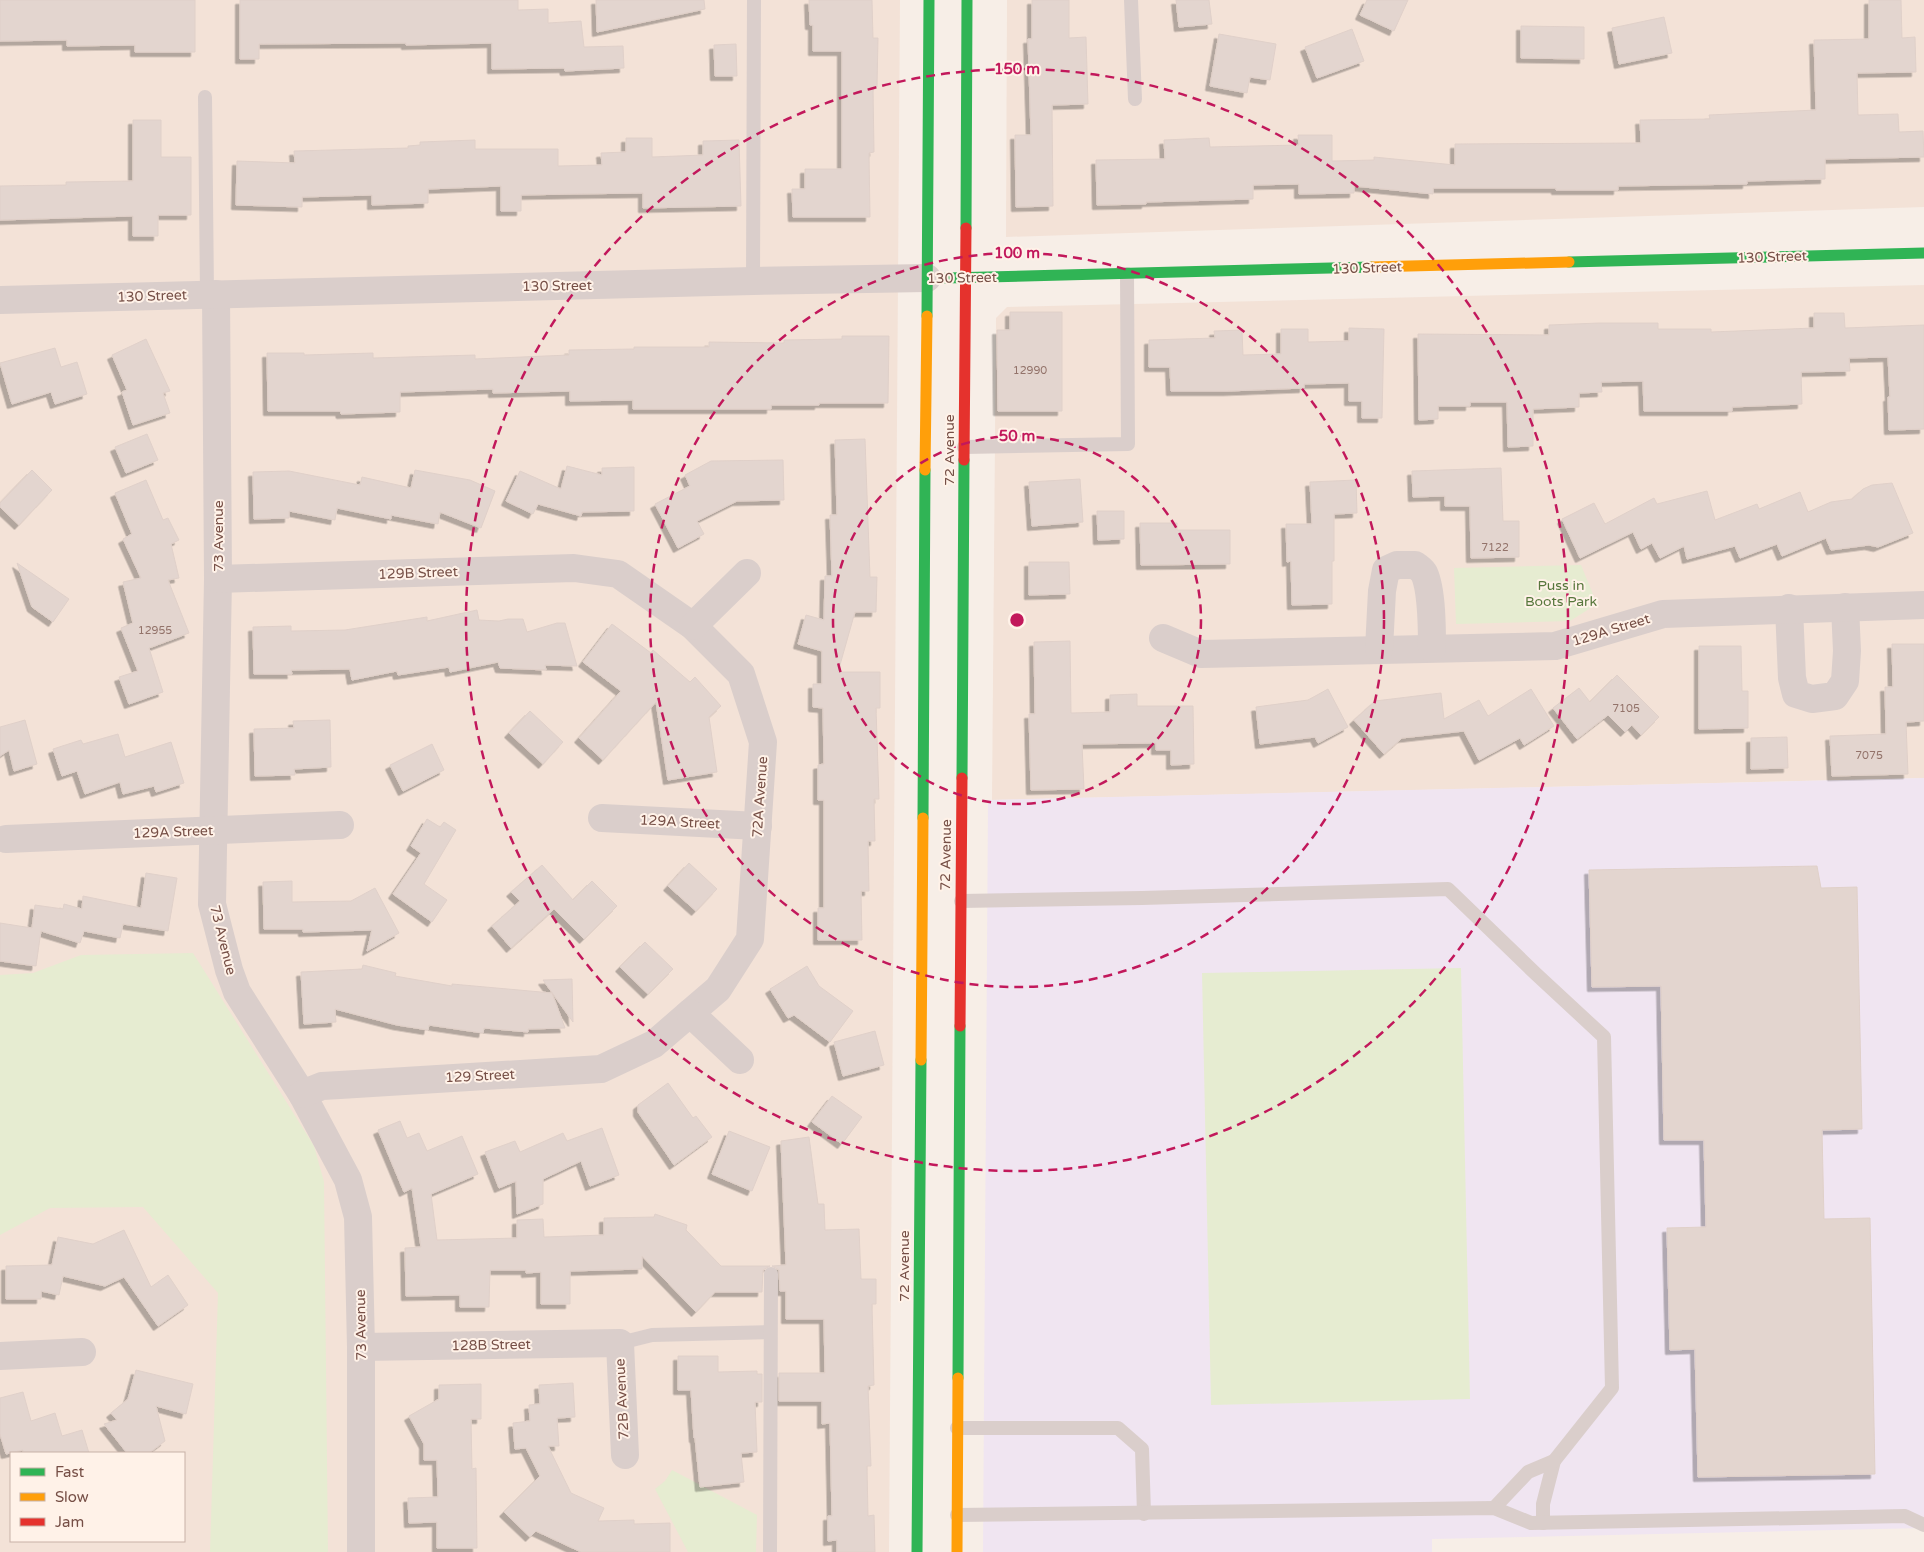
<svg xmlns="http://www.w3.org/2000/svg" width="1924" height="1552" font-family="'Varela Round',sans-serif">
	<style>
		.residential { fill: #f3e2d7; fill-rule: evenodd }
		.education { fill: #f0e5f1 }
		.green { fill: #e6ecd1 }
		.building { fill: #e3d5cf; stroke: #e0d0c9; filter: url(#shadow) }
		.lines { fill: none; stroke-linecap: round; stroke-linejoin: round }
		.lane { stroke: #dacecb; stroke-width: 14 }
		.street { stroke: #dacecb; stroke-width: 28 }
		.fast { stroke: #30b455; stroke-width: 11 }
		.slow { stroke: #ff9f0a; stroke-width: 11 }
		.jam { stroke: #e5322d; stroke-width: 11 }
		.ring { fill: none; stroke: #c2185b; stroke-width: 2.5; stroke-dasharray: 9 6 }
		.labels { text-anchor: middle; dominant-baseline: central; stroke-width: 4; stroke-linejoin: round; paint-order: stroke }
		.number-label { font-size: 11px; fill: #93736a }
		.street-label { font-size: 14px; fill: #764f46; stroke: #fff2e8 }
		.park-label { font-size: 14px; fill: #57773c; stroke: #fff2e8 }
		.centre { fill: #c2185b; stroke: #fff2e8; stroke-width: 2.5 }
		.ring-label { font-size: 15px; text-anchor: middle; font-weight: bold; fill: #c2185b; stroke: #fff2e8; stroke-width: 4; stroke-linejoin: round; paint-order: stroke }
	</style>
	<defs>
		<filter id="shadow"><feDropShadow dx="-4.5" dy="4.5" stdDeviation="0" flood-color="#0004"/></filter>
	</defs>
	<rect width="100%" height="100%" fill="#f7eee7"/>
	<g class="residential">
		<path d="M0,0H900L889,1552H0ZM11,1453H184V1541H11Z"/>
		<path d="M1007,0H1924V207L1006,237Z"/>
		<path d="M1924,285V778L992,800L996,318L1007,307Z"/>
	</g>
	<path class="education" d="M1924,778V1528L1432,1539V1552H983L988,800Z"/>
	<g class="green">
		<path d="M1581,565L1597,604L1570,621L1456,624L1454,568Z"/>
		<path d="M193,953L314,1146L324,1182L328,1552H210L218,1293L143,1207L50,1208L0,1235V975L33,973L81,955Z"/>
		<path d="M1461,968L1470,1399L1211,1405L1202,973Z"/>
		<path d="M672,1470L757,1515L756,1552H688L655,1489L665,1481Z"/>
	</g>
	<g class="building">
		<path d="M0,0H195V52H135V45L67,46V40L0,41Z"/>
		<path d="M240,0H518V10L548,9V23L581,21L584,47L623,46L624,68L565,71L564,68L492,69V43L406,45V43L259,44V59H240Z"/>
		<path d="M596,0H704L705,9L597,32Z"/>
		<path d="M809,0H872L873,38H878L877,87H873L874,152L869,153L870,217H793L792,189H805V169H842V51H813V25H810Z"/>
		<path d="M1032,0H1069V38L1086,37L1088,104L1052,105L1053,206L1016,207L1015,135H1031L1028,39H1032Z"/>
		<path d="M1176,0H1209L1212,24L1179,27Z"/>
		<path d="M1367,0H1408L1394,31L1360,15Z"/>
		<path d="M1869,0H1901L1902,38L1915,37L1916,72L1857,73L1858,115L1898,114L1899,132L1923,131L1924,157L1825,159V179L1747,181V184L1618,186V190H1556V188H1433V194L1354,186V193L1299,194V184L1253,185V199L1146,202V204L1097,205L1096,160L1165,159L1164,140L1209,138L1210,147L1299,145L1298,135H1332V161L1374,160V157L1455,165V144L1641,143L1640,120L1710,119L1709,115L1816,110L1814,40L1869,39Z"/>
		<path d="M1664,17L1672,53L1619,64L1612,28Z"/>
		<path d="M1521,26L1584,27V59L1521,58Z"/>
		<path d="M1352,29L1364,61L1317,78L1305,47Z"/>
		<path d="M1219,34L1276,44L1270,80L1250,77L1247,93L1210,86Z"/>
		<path d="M736,44L737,76H715L714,45Z"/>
		<path d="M133,120H161V157H191V215H158V236H133V216L0,220V186L66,185V182L133,181Z"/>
		<path d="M626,138H652V157L703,155V141L739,140L741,206L643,208V193L572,194L521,195V211H501V186L428,189V203L372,205V195L302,197V207L236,205L237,161L295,163L294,151L408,148V146L420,145V142L475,140V149H558V166L602,165L601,153L626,152Z"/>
		<path d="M1010,312H1062V411H998L997,330H1010Z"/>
		<path d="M1814,313H1844L1845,328L1924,325V429L1889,430L1888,397H1890L1888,357L1849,358L1850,371L1801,372L1802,404L1732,407V411H1644L1643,381L1601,382L1602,392L1579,393V407L1533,409V446L1508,447L1507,402H1470V406H1438V419L1419,420L1418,334L1549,335V325L1599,323H1658V329H1711V332L1814,328Z"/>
		<path d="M1349,328L1384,329L1382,418H1362V401H1349V383L1304,384V388L1228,391H1171L1170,367H1149V340L1215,338L1214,331L1242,330L1243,355L1281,354V329H1308V342L1349,341Z"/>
		<path d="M842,336H889L888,403H819V405H771V409H633V400L570,401V391L493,393V389L400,392V412L341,414L340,411H268L267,353H304V355L373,353V358L475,355V359L569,355V350L634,349V347H709V342L784,343V340L842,339Z"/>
		<path d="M146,339L170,391L163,393L170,413L133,425L122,392L127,390L112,355Z"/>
		<path d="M55,348L61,367L77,362L87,394L55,404L51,392L12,404L0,363Z"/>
		<path d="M147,434L158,460L126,473L115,447Z"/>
		<path d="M865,439L870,577H877L876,612H855L838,672H880V708H876L879,799H874L875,841H868L869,891H861L862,940H818V908H824V800H818V765L824,764L823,708L813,707V684H822V651L798,644L806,615L824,620L825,576H832L830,515H837L835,440Z"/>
		<path d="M783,460L784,500L737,501L697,521L704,534L678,548L655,504L690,486L685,475L711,461Z"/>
		<path d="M567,466L602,475V468L634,467V511L582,512L581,516L538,504L533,514L506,501L520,471L561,489Z"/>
		<path d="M1501,468L1503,521H1519V557L1471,558L1470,506H1445V496L1413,497L1412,471Z"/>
		<path d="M32,470L52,490L19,525L0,507V503Z"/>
		<path d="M415,470L470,480L495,491L481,528L440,512L438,524L391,515V519L337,508L335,520L289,511V518L254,519L253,472L289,471L360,485L362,477L411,488Z"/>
		<path d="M1080,479L1083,522L1032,526L1029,482Z"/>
		<path d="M146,480L163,520L168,518L179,540L171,544L179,578L168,580L189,633L149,648L163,692L129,704L119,677L138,671L121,628L133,623L123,582L141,578L123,539L132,534L115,493Z"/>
		<path d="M1356,480L1357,513L1334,514V561H1332V604L1292,605L1291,561L1287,562L1286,524H1312L1310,482Z"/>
		<path d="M1892,483L1913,533L1878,547L1869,545L1831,550L1826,538L1782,556L1777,544L1740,558L1735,546L1687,559L1684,546L1660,558L1652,543L1641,549L1633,532L1580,558L1562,519L1594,503L1605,524L1654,498L1657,504L1707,491L1715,520L1757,504L1759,509L1800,492L1808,512L1831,502L1852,499L1863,489L1872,485Z"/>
		<path d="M1097,511H1124V539L1098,540Z"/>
		<path d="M1140,523H1177V530H1230V564L1141,565Z"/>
		<path d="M1029,562H1069L1070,594L1029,595Z"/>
		<path d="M17,563L69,599L53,622L32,607Z"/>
		<path d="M477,610L479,620L499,621L508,619H523L527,632L557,623H565L577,666L545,665L546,670L500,668L498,662L450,672L449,667L398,675L397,671L352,680L350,669L291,670L292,674H254L253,627L291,626V631L345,630L427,617V621Z"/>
		<path d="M612,624L651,653L653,650L690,682L695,677L721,706L709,717L717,772L668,780L656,702L603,760L579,738L621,691L583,662Z"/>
		<path d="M1070,641L1071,713L1110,712V695L1137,694V706H1193L1194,764L1171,765V750H1156V743L1082,744L1084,789L1031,790L1029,714H1035L1034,642Z"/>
		<path d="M1892,644H1924V721L1906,722L1908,774L1832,776L1830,736L1886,734L1885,687H1893Z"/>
		<path d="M1699,646H1741L1742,691H1748V728L1699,729Z"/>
		<path d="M1617,675L1659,717L1641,735L1632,725L1625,732L1608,715L1577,739L1553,708L1579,688L1590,702Z"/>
		<path d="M1328,689L1348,727L1318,743L1315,737L1260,744L1256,707L1308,700Z"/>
		<path d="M1531,689L1554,726L1524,745L1520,738L1479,760L1464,731L1402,738L1384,754L1354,720L1375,701L1441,693L1444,719L1479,700L1488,716Z"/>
		<path d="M530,711L563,742L543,764L509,733Z"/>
		<path d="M25,720L37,764L14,771L9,750L0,756V727Z"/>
		<path d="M330,720L331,767L294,769L295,775L255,776L254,729L294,728L293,721Z"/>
		<path d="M118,734L125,757L171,742L184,783L156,792L154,786L123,794L120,782L85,794L77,771L62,776L53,749L81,740L83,744Z"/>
		<path d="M1787,737L1788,768L1751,769V738Z"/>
		<path d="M432,744L444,770L403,791L390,765Z"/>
		<path d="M427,819L440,827L444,822L456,830L424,884L447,900L432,922L393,894L421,853L411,846Z"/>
		<path d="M689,863L717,889L696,911L668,886Z"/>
		<path d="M542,865L573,900L592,881L617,906L584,939L554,909L511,948L492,926L520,901L511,892Z"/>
		<path d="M1817,866L1821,888L1857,887L1862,1129L1822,1130L1824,1219L1870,1218L1875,1474L1698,1477L1695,1349L1670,1350L1667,1228L1706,1227L1704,1140H1664L1661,986L1592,987L1589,870Z"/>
		<path d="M146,873L177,878L168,931L123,924L120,938L84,931L80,943L41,931L36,966L0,961V923L32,928L35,905L63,909L64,904L82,909L83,896L141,908Z"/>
		<path d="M292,881V902L351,901L375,888L399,933L367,951L372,930L303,932V929H264L263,882Z"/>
		<path d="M645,942L673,969L648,994L620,967Z"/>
		<path d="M363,965L396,973L395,976L452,986V984L552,993L565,1028L528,1029V1032L484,1028L483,1033L429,1025L428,1030L397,1025L335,1009L336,1022L304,1024L301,972L362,969Z"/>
		<path d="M807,966L819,986L853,1011L830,1042L794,1015L788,1018L770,989Z"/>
		<path d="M572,979L573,1022L543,980Z"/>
		<path d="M875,1031L884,1065L843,1076L834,1042Z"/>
		<path d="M668,1083L693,1118L696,1116L712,1137L674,1165L638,1112V1105Z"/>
		<path d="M832,1096L862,1117L842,1144L812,1122Z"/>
		<path d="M400,1121L407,1138L419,1133L427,1151L462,1136L478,1174L431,1194L437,1240L517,1238V1220L543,1219L544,1237L604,1235V1218L654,1217L655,1214L687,1225L686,1230L721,1266H770L763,1270L762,1292H715L696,1312L642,1256V1269L570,1271V1304H541V1272L526,1273V1270H490L489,1307H460V1295L406,1296L405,1248L421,1247L412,1188L404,1192L378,1130Z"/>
		<path d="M602,1128L619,1175L590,1186L581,1161L543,1179V1204L517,1214L516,1181L499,1188L485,1152L515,1141L520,1152L563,1133L567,1141Z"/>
		<path d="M729,1131L770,1147L752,1191L712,1174Z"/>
		<path d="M809,1137L818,1204H824L825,1230L859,1229L861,1279H876V1304H872L874,1385L868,1386L871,1466H867L868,1516L874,1515L875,1552H837V1540L828,1541V1516H832L830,1423L822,1424V1401H779V1373H825L824,1319H786V1291H780L779,1270L772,1266L786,1265L781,1141Z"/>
		<path d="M124,1230L151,1287L168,1275L188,1305L158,1326L124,1277L105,1286L63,1276L59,1295L41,1291V1299H6V1266L52,1265L58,1237L93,1244Z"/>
		<path d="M678,1356H718V1372L757,1371V1374H762V1402H755L757,1452L741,1453L744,1482L700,1487L695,1438H694L691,1390H678Z"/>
		<path d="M136,1370L193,1384L186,1414L156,1406L165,1441L149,1453H127L104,1424L117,1420L111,1413L128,1399Z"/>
		<path d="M573,1383L575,1417L557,1418L559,1446H548L571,1493L604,1508L598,1521L634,1520V1524L670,1523V1552H581L536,1531L530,1537L504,1512L540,1476L526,1448L515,1449L513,1423L530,1421L529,1405L540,1404L539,1385Z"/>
		<path d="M481,1384V1419H471L472,1469L476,1468L477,1548H437V1522L409,1523L408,1498L438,1497L437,1460H424V1444L409,1416L439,1399V1385Z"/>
		<path d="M23,1392L31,1421L55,1413L62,1436L82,1430L89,1453H23V1450L6,1454L0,1434V1398Z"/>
	</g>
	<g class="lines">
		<g class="lane">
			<path d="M1131,0L1135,99"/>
			<path d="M205,97L207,295"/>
			<path d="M753,281L754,0"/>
			<path d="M964,447L1128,444L1127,274"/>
			<path d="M961,901L1142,898L1448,889L1536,974L1604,1037L1612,1388L1554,1461L1543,1504V1523"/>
			<path d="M620,1343L652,1335L770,1332"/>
			<path d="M957,1428H1118L1142,1449L1144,1514"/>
			<path d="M1494,1508L1528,1472L1554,1461"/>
			<path d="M957,1515L1494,1508L1531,1523L1905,1516L1924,1525"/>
			<path d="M770,1552L771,1274"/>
		</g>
		<g class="street">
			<path d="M216,294L218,579L212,904L229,970L237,992L302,1094L348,1180L358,1217L361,1347V1552"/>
			<path d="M0,300L753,281L927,278"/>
			<path d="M218,579L574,568L618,574L693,626L741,674L763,742L750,939L718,989L690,1013L654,1044L601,1069L340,1085L322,1086L302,1094"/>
			<path d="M1789,608L1792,678L1796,694L1812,699L1835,696L1845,681L1847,651L1845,607"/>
			<path d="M693,626L747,573"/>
			<path d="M1163,638L1201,654L1555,646L1663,614L1924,605"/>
			<path d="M1379,649L1382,591L1386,570L1397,565H1415C1418,567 1422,570 1424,573C1432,590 1432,629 1432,648"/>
			<path d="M602,818L758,826"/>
			<path d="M6,839L340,825"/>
			<path d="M690,1013L740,1060"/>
			<path d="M361,1347L620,1343L625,1455"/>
			<path d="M0,1356L82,1352"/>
		</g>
		<g class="fast">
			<path d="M966,228L967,0"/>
			<path d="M1569,262L1924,253"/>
			<path d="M946,278L1371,267"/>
			<path d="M927,316L929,0"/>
			<path d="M962,778L964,460"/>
			<path d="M923,818L925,470"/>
			<path d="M958,1378L960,1026"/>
			<path d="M917,1552L921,1060"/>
		</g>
		<g class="slow">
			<path d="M1371,267L1569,262"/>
			<path d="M925,470L927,316"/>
			<path d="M921,1060L923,818"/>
			<path d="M957,1552L958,1378"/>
		</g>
		<g class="jam">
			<path d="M964,460L966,228"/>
			<path d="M960,1026L962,778"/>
		</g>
	</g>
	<g class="ring">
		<circle cx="1017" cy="620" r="184"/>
		<circle cx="1017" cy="620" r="367"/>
		<circle cx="1017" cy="620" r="551"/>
	</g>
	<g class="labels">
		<g class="number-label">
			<text x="1030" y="370">12990</text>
			<text x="1495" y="547">7122</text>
			<text x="155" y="630">12955</text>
			<text x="1626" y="708">7105</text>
			<text x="1869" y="755">7075</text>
		</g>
		<g class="street-label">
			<text transform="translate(1772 257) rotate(-2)">130 Street</text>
			<text transform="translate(1367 268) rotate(-2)">130 Street</text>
			<text transform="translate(962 278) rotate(-1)">130 Street</text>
			<text transform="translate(557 286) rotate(-1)">130 Street</text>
			<text transform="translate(152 296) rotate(-2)">130 Street</text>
			<text transform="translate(949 450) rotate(-90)">72 Avenue</text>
			<text transform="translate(218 536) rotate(-90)">73 Avenue</text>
			<text transform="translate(418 573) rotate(-2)">129B Street</text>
			<text transform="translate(1611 630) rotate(-17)">129A Street</text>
			<text transform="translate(760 797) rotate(-86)">72A Avenue</text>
			<text transform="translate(680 822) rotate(3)">129A Street</text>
			<text transform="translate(173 832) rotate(-2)">129A Street</text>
			<text transform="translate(946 855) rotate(-89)">72 Avenue</text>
			<text transform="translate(223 940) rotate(76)">73 Avenue</text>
			<text transform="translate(480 1076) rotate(-3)">129 Street</text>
			<text transform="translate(904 1266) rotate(-90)">72 Avenue</text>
			<text transform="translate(361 1325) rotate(-91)">73 Avenue</text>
			<text transform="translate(491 1345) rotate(-1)">128B Street</text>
			<text transform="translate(622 1399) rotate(-93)">72B Avenue</text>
		</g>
		<g class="park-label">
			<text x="1561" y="585">Puss in<tspan x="1561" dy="16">Boots Park</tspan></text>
		</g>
	</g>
	<circle cx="1017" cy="620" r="8" class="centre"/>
	<g class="ring-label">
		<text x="1017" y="74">150 m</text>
		<text x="1017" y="258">100 m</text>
		<text x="1017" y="441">50 m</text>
	</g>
	<rect x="10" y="1452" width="175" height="90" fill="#fff2e8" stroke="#c8b1a7"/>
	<rect x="20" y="1468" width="25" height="8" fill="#30b455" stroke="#c8b1a7"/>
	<text x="55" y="1477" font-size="15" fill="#764f46">Fast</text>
	<rect x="20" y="1493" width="25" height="8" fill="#ff9f0a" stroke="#c8b1a7"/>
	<text x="55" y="1502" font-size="15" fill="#764f46">Slow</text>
	<rect x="20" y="1518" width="25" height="8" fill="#e5322d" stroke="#c8b1a7"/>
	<text x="55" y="1527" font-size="15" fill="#764f46">Jam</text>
</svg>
